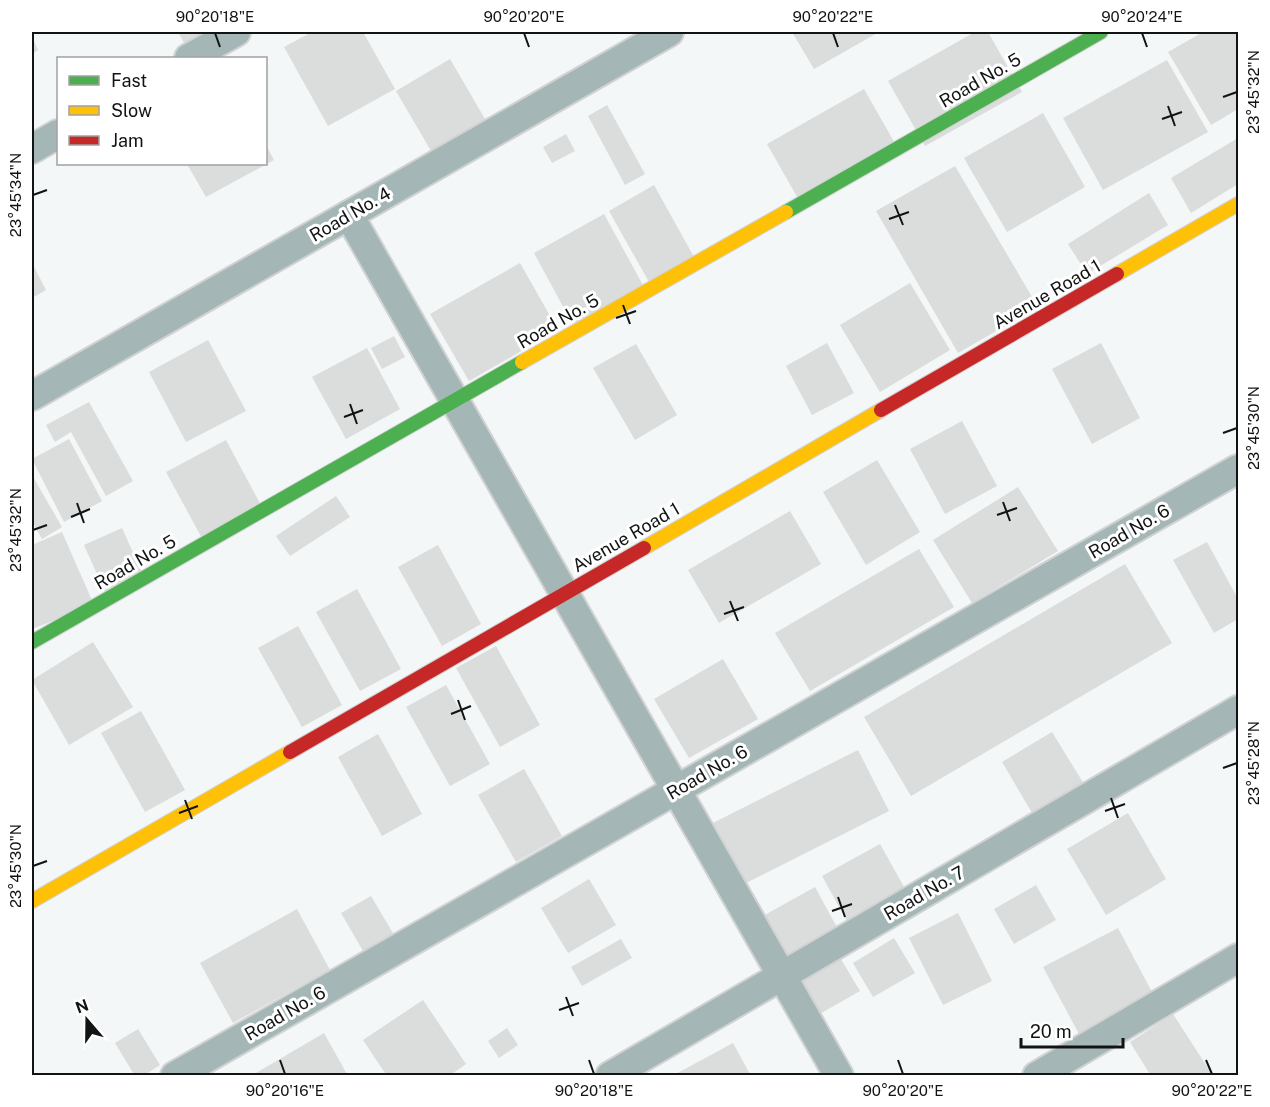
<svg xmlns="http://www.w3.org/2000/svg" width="1270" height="1107" font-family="'Public Sans',sans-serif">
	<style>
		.building { fill: #dbdcdc }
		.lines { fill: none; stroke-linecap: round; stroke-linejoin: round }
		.street-casing { stroke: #d1d2d2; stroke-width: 32 }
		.fast-casing { stroke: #d1d2d2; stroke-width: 16 }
		.slow-casing { stroke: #d1d2d2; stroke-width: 16 }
		.jam-casing { stroke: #d1d2d2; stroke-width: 16 }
		.street { stroke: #a4b6b6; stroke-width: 28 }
		.fast { stroke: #4caf50; stroke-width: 14 }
		.slow { stroke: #ffc107; stroke-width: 14 }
		.jam { stroke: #c62828; stroke-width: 14 }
		.ticks { fill: none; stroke: #121414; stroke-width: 2 }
		.labels { text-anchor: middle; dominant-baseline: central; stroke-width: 6; stroke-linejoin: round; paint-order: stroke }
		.street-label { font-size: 18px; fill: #121414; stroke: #fff }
		.neatline { fill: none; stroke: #121414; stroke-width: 2 }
		.ticks-label { font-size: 15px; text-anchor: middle; fill: #121414 }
	</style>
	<rect width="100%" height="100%" fill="#f4f7f7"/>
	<g class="building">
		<path d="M183,32H232L193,58L179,34Z"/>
		<path d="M312,32H363L395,89L328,126L284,47Z"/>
		<path d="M792,32H879L814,69Z"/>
		<path d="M975,32H988L1022,92L925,146L888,81Z"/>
		<path d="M1203,32H1238V109L1211,125L1168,52Z"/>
		<path d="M32,37L38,50L32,54Z"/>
		<path d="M450,59L492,131L438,163L396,91Z"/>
		<path d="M1167,60L1208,132L1103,190L1063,118Z"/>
		<path d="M864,89L901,154L804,209L767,144Z"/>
		<path d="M607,105L645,174L625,185L588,116Z"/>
		<path d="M1043,113L1085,187L1007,232L964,158Z"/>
		<path d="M566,134L575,151L552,163L543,147Z"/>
		<path d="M1238,138V184L1191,213L1171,178Z"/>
		<path d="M266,145L274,160L206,197L187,164H266Z"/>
		<path d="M955,166L1038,307L958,353L876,211Z"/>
		<path d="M654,185L694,257L649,282L609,211Z"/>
		<path d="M1149,193L1168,225L1087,274L1068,244Z"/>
		<path d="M604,214L644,287L573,325L534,253Z"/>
		<path d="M32,263L46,290L32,298Z"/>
		<path d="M520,263L558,330L469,381L430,314Z"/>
		<path d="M910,283L950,350L880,392L840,325Z"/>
		<path d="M394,336L405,357L382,369L371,348Z"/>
		<path d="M208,340L246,411L186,442L149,372Z"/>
		<path d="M827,343L854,393L812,415L786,366Z"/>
		<path d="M1101,343L1140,418L1092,444L1052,369Z"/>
		<path d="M636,344L677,415L635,440L593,368Z"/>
		<path d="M367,348L400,409L346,439L312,377Z"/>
		<path d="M89,402L133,481L106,496L71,432L55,442L46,425Z"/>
		<path d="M962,421L997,486L945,514L910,449Z"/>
		<path d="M69,439L102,501L64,522L32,459Z"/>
		<path d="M226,440L264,511L204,542L166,472Z"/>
		<path d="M877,460L920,532L866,565L823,492Z"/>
		<path d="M32,475L62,527L42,539L32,521Z"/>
		<path d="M1018,487L1058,551L972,603L933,540Z"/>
		<path d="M336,496L350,517L290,556L276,536Z"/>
		<path d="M790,511L821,564L719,623L688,570Z"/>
		<path d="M122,528L147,584L109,601L84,545Z"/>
		<path d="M62,532L94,605L32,629V545Z"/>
		<path d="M1207,542L1238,599V619L1214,633L1173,560Z"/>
		<path d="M438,545L481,624L442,646L398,567Z"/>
		<path d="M919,549L954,607L810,691L775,633Z"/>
		<path d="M1125,564L1172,643L911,796L864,717Z"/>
		<path d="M357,589L401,669L360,691L316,612Z"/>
		<path d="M298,626L342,705L302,727L258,648Z"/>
		<path d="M93,642L133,707L69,745L32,680Z"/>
		<path d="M496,646L540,725L500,747L456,668Z"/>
		<path d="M723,659L758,719L689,758L654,699Z"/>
		<path d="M446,685L490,764L450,786L406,707Z"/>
		<path d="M141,711L185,790L145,812L101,733Z"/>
		<path d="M1052,732L1092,797L1041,828L1002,762Z"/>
		<path d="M378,734L422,814L382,836L338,757Z"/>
		<path d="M858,750L889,811L732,890L701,829Z"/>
		<path d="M524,769L562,836L516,862L478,795Z"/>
		<path d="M1128,813L1166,879L1106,915L1067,849Z"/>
		<path d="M880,844L917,910L859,943L822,876Z"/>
		<path d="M589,879L616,925L568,953L541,908Z"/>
		<path d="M1036,885L1056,920L1014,944L994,909Z"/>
		<path d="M815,887L846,944L774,983L743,927Z"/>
		<path d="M371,896L400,945L370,963L341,913Z"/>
		<path d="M297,909L330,970L233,1023L200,963Z"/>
		<path d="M958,913L992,981L943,1005L909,938Z"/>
		<path d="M1118,928L1153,994L1079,1034L1043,967Z"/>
		<path d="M894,938L915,973L873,997L853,963Z"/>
		<path d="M621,939L632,958L582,986L571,967Z"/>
		<path d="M839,956L860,991L818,1015L798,981Z"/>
		<path d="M423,1000L466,1064L449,1076H387L363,1040Z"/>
		<path d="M1173,1014L1213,1076H1151L1130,1042Z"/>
		<path d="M507,1028L518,1045L499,1058L488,1041Z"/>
		<path d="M138,1029L160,1065L143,1076H135L115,1043Z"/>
		<path d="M324,1033L348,1076H257L256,1073Z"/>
		<path d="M733,1043L751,1076H672Z"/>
	</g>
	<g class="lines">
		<defs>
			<g id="street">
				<path d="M189,58L236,32"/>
				<path d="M32,149L58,134"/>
				<path d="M349,215L839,1076"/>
				<path d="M32,396L669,32"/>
				<path d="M175,1076L1238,469"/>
				<path d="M610,1076L1238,710"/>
				<path d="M1037,1076L1238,958"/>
			</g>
			<g id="fast">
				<path d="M786,212L1101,32"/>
				<path d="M32,642L522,362"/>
			</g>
			<g id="slow">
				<path d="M1117,274L1238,204"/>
				<path d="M522,362L786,212"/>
				<path d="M644,548L881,410"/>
				<path d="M32,901L290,752"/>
			</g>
			<g id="jam">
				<path d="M881,410L1117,274"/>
				<path d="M290,752L644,548"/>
			</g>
		</defs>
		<use href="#street" class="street-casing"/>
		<use href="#fast" class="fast-casing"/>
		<use href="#slow" class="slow-casing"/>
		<use href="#jam" class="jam-casing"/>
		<use href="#street" class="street"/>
		<use href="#fast" class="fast"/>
		<use href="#slow" class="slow"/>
		<use href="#jam" class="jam"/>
	</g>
	<path class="ticks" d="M215,33L220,47M524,33L529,47M833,33L838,47M1142,33L1147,47M1223,97L1237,92M1168,106L1175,126M1162,119L1182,112M33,195L47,190M895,205L903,225M889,219L909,212M623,305L630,324M616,318L636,311M350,404L357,424M344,417L363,410M1223,433L1237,428M1003,502L1010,521M77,503L84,523M997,515L1017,508M71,517L90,509M33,530L47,525M730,601L738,621M724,614L744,607M458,700L465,720M451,714L471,706M1223,768L1237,763M1111,798L1118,818M185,800L192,819M1105,811L1125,804M179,813L198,806M33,866L47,861M838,897L845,917M832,911L852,904M566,997L573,1016M559,1010L579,1003M280,1060L285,1074M589,1060L594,1074M898,1060L903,1074M1206,1060L1212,1074"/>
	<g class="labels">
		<g class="street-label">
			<text transform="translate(980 80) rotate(-30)">Road No. 5</text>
			<text transform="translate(350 214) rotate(-30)">Road No. 4</text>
			<text transform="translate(1047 294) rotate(-30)">Avenue Road 1</text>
			<text transform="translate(558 321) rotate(-30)">Road No. 5</text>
			<text transform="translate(1129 531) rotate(-30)">Road No. 6</text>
			<text transform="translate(626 537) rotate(-30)">Avenue Road 1</text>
			<text transform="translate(135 562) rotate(-30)">Road No. 5</text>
			<text transform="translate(707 772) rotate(-30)">Road No. 6</text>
			<text transform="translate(924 893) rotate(-30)">Road No. 7</text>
			<text transform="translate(285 1013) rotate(-30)">Road No. 6</text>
		</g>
	</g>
	<rect width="1270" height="1107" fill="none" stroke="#ffffff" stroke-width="66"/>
	<rect x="57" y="57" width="210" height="108" fill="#ffffff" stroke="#a0a1a1" stroke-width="1.5"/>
	<rect x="69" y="76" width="30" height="9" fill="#4caf50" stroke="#a0a1a1" stroke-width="1.5"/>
	<text x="111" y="87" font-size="18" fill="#121414">Fast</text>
	<rect x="69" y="106" width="30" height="9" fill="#ffc107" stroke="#a0a1a1" stroke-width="1.5"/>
	<text x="111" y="117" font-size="18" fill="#121414">Slow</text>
	<rect x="69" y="136" width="30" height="9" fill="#c62828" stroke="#a0a1a1" stroke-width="1.5"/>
	<text x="111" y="147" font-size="18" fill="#121414">Jam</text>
	<g transform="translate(87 1020) rotate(340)" stroke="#ffffff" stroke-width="4.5" paint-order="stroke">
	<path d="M0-4.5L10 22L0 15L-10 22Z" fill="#121414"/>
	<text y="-9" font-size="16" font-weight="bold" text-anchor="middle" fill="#121414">N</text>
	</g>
	<path d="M1021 1038v9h102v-9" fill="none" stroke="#121414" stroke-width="3"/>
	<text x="1030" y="1038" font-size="18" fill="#121414" stroke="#ffffff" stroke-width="4.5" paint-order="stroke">20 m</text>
	<rect x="33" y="33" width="1204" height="1041" class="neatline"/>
	<g class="ticks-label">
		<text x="215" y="22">90°20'18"E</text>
		<text x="524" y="22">90°20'20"E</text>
		<text x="833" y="22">90°20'22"E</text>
		<text x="1142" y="22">90°20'24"E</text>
		<text transform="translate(1254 92) rotate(-90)" y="5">23°45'32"N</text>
		<text transform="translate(16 195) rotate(-90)" y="5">23°45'34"N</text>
		<text transform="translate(1254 428) rotate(-90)" y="5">23°45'30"N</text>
		<text transform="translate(16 530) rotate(-90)" y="5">23°45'32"N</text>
		<text transform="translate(1254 763) rotate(-90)" y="5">23°45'28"N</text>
		<text transform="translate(16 866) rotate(-90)" y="5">23°45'30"N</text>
		<text x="285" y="1096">90°20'16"E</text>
		<text x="594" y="1096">90°20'18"E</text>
		<text x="903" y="1096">90°20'20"E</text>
		<text x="1212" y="1096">90°20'22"E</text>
	</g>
</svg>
